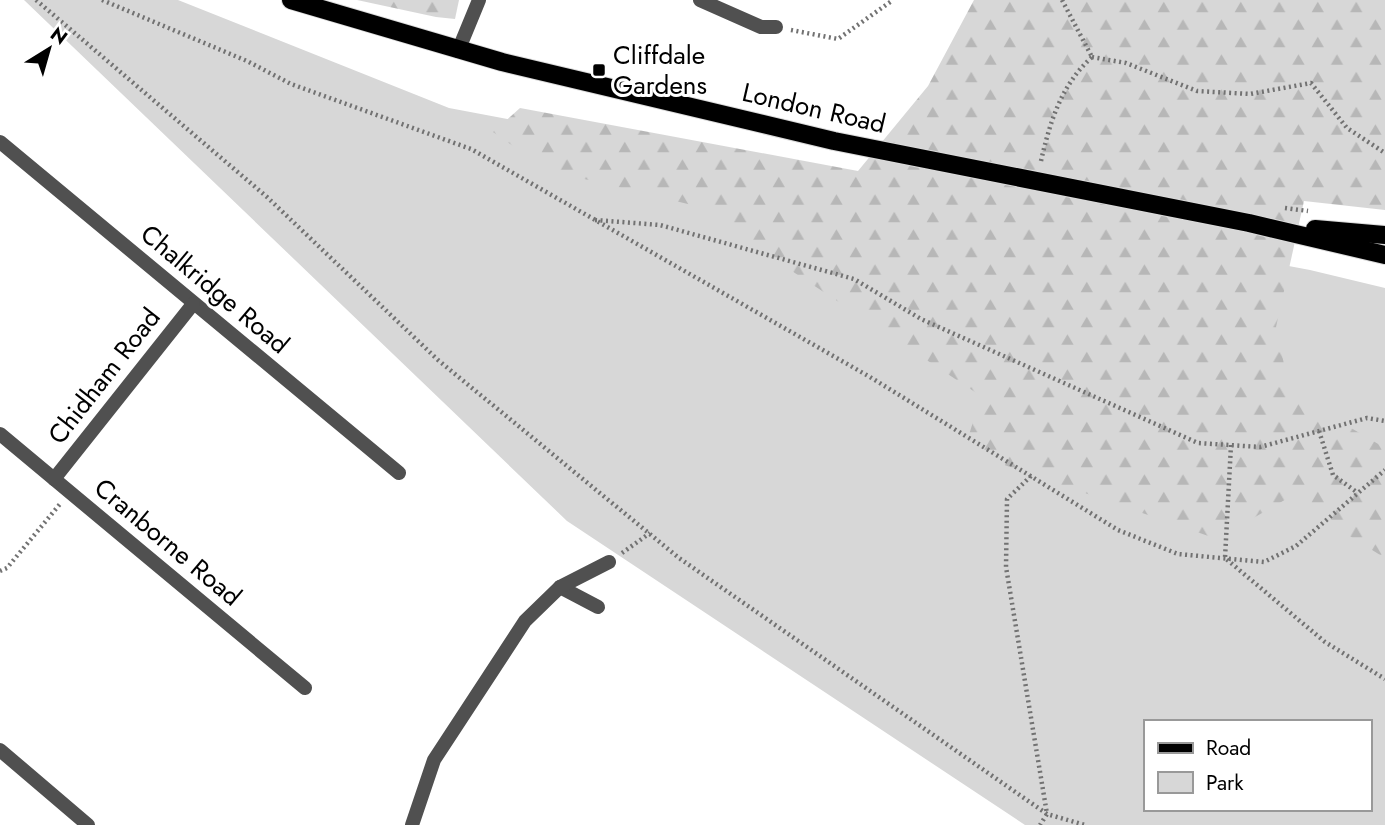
<svg xmlns="http://www.w3.org/2000/svg" width="1385" height="825" font-family="Jost,sans-serif">
	<style>
		.green { fill: #d7d7d7; fill-rule: evenodd }
		.forest { fill: url(#forest-firs) }
		.lines { fill: none; stroke-linecap: round; stroke-linejoin: round }
		.primary-casing { stroke: #dbdbdb; stroke-width: 20 }
		.path { stroke: #727272; stroke-width: 4.5; stroke-dasharray: 2 3.5; stroke-linecap: butt }
		.street { stroke: #505050; stroke-width: 14 }
		.primary { stroke: #000; stroke-width: 18 }
		.poi-dot { fill: #000; stroke: #fff; stroke-width: 2.5 }
		.labels { text-anchor: middle; dominant-baseline: central; stroke-width: 6; stroke-linejoin: round; paint-order: stroke }
		.poi-label { font-size: 26px; fill: #000; stroke: #fff; text-anchor: start }
		.street-label { font-size: 26px; fill: #000; stroke: #fff }
	</style>
	<defs>
		<pattern id="forest-firs" width="22" height="20" patternUnits="userSpaceOnUse" patternTransform="scale(1.75)"><rect width="22" height="20" fill="#d7d7d7"/><path d="M5 1l3.5 6h-7zM16 11l3.5 6h-7z" fill="#b7b7b7"/></pattern>
	</defs>
	<rect width="100%" height="100%" fill="#fff"/>
	<path class="green" d="M24,0H178L449,108L1310,270L1385,288V825H1025L567,521ZM1145,722H1369V809H1145Z"/>
	<g class="forest">
		<path d="M357,0H459L455,19L436,17Z"/>
		<path d="M974,0H1385V210L1304,201L1276,327L1290,392L1385,448V558L1288,498L1217,539L964,451L981,396L692,205L547,170L493,132L520,108L858,171L928,86Z"/>
	</g>
	<g class="lines">
		<defs>
			<g id="primary">
				<path d="M291,0L502,62L834,141L1249,223L1385,255"/>
				<path d="M1315,229L1385,235"/>
			</g>
		</defs>
		<use href="#primary" class="primary-casing"/>
		<g class="path">
			<path d="M36,0L267,197L438,360L679,558L1047,814L1085,825"/>
			<path d="M102,0L247,61L291,84L471,149L870,377L1118,530L1178,554L1264,562L1296,546L1385,470"/>
			<path d="M1062,0L1092,57"/>
			<path d="M791,30L838,39L893,0"/>
			<path d="M1092,57L1126,63L1197,91L1250,94L1311,83L1347,128L1385,153"/>
			<path d="M1041,161C1050,122 1061,85 1092,57"/>
			<path d="M1285,208L1308,211"/>
			<path d="M595,220L660,225L854,279L921,319L1198,443L1260,447L1367,418L1385,421"/>
			<path d="M1319,431L1333,475L1358,493"/>
			<path d="M1231,445L1225,558L1325,642L1385,679"/>
			<path d="M1031,476L1007,499L1006,567L1047,814L1040,825"/>
			<path d="M622,553L650,533"/>
			<path d="M0,571L7,568L60,504"/>
		</g>
		<g class="street">
			<path d="M700,0L761,27H776"/>
			<path d="M458,51L479,0"/>
			<path d="M0,142L399,473"/>
			<path d="M0,434L305,688"/>
			<path d="M54,479L193,304"/>
			<path d="M560,587L598,607"/>
			<path d="M0,750L88,825"/>
			<path d="M412,825L434,760L525,621L560,587L609,562"/>
		</g>
		<use href="#primary" class="primary"/>
	</g>
	<rect class="poi-dot" x="592" y="63" width="14" height="14" rx="3.5"/>
	<g class="labels">
		<g class="poi-label">
			<text x="613" y="55">Cliffdale<tspan x="613" dy="30">Gardens</tspan></text>
		</g>
		<g class="street-label">
			<text transform="translate(814 108) rotate(13)">London Road</text>
			<text transform="translate(215 289) rotate(40)">Chalkridge Road</text>
			<text transform="translate(104 376) rotate(-52)">Chidham Road</text>
			<text transform="translate(168 542) rotate(40)">Cranborne Road</text>
		</g>
	</g>
	<rect x="1144" y="720" width="228" height="91" fill="#ffffff" stroke="#999999" stroke-width="2"/>
	<rect x="1158" y="743" width="35" height="10" fill="#000000" stroke="#999999" stroke-width="2"/>
	<text x="1206" y="755" font-size="21" fill="#000000">Road</text>
	<rect x="1158" y="772" width="35" height="21" fill="#d7d7d7" stroke="#999999" stroke-width="2"/>
	<text x="1206" y="790" font-size="21" fill="#000000">Park</text>
	<g transform="translate(49 49) rotate(37)" stroke="#ffffff" stroke-width="5" paint-order="stroke">
	<path d="M0-5L12 26L0 18L-12 26Z" fill="#000000"/>
	<text y="-10" font-size="19" font-weight="bold" text-anchor="middle" fill="#000000">N</text>
	</g>
</svg>
